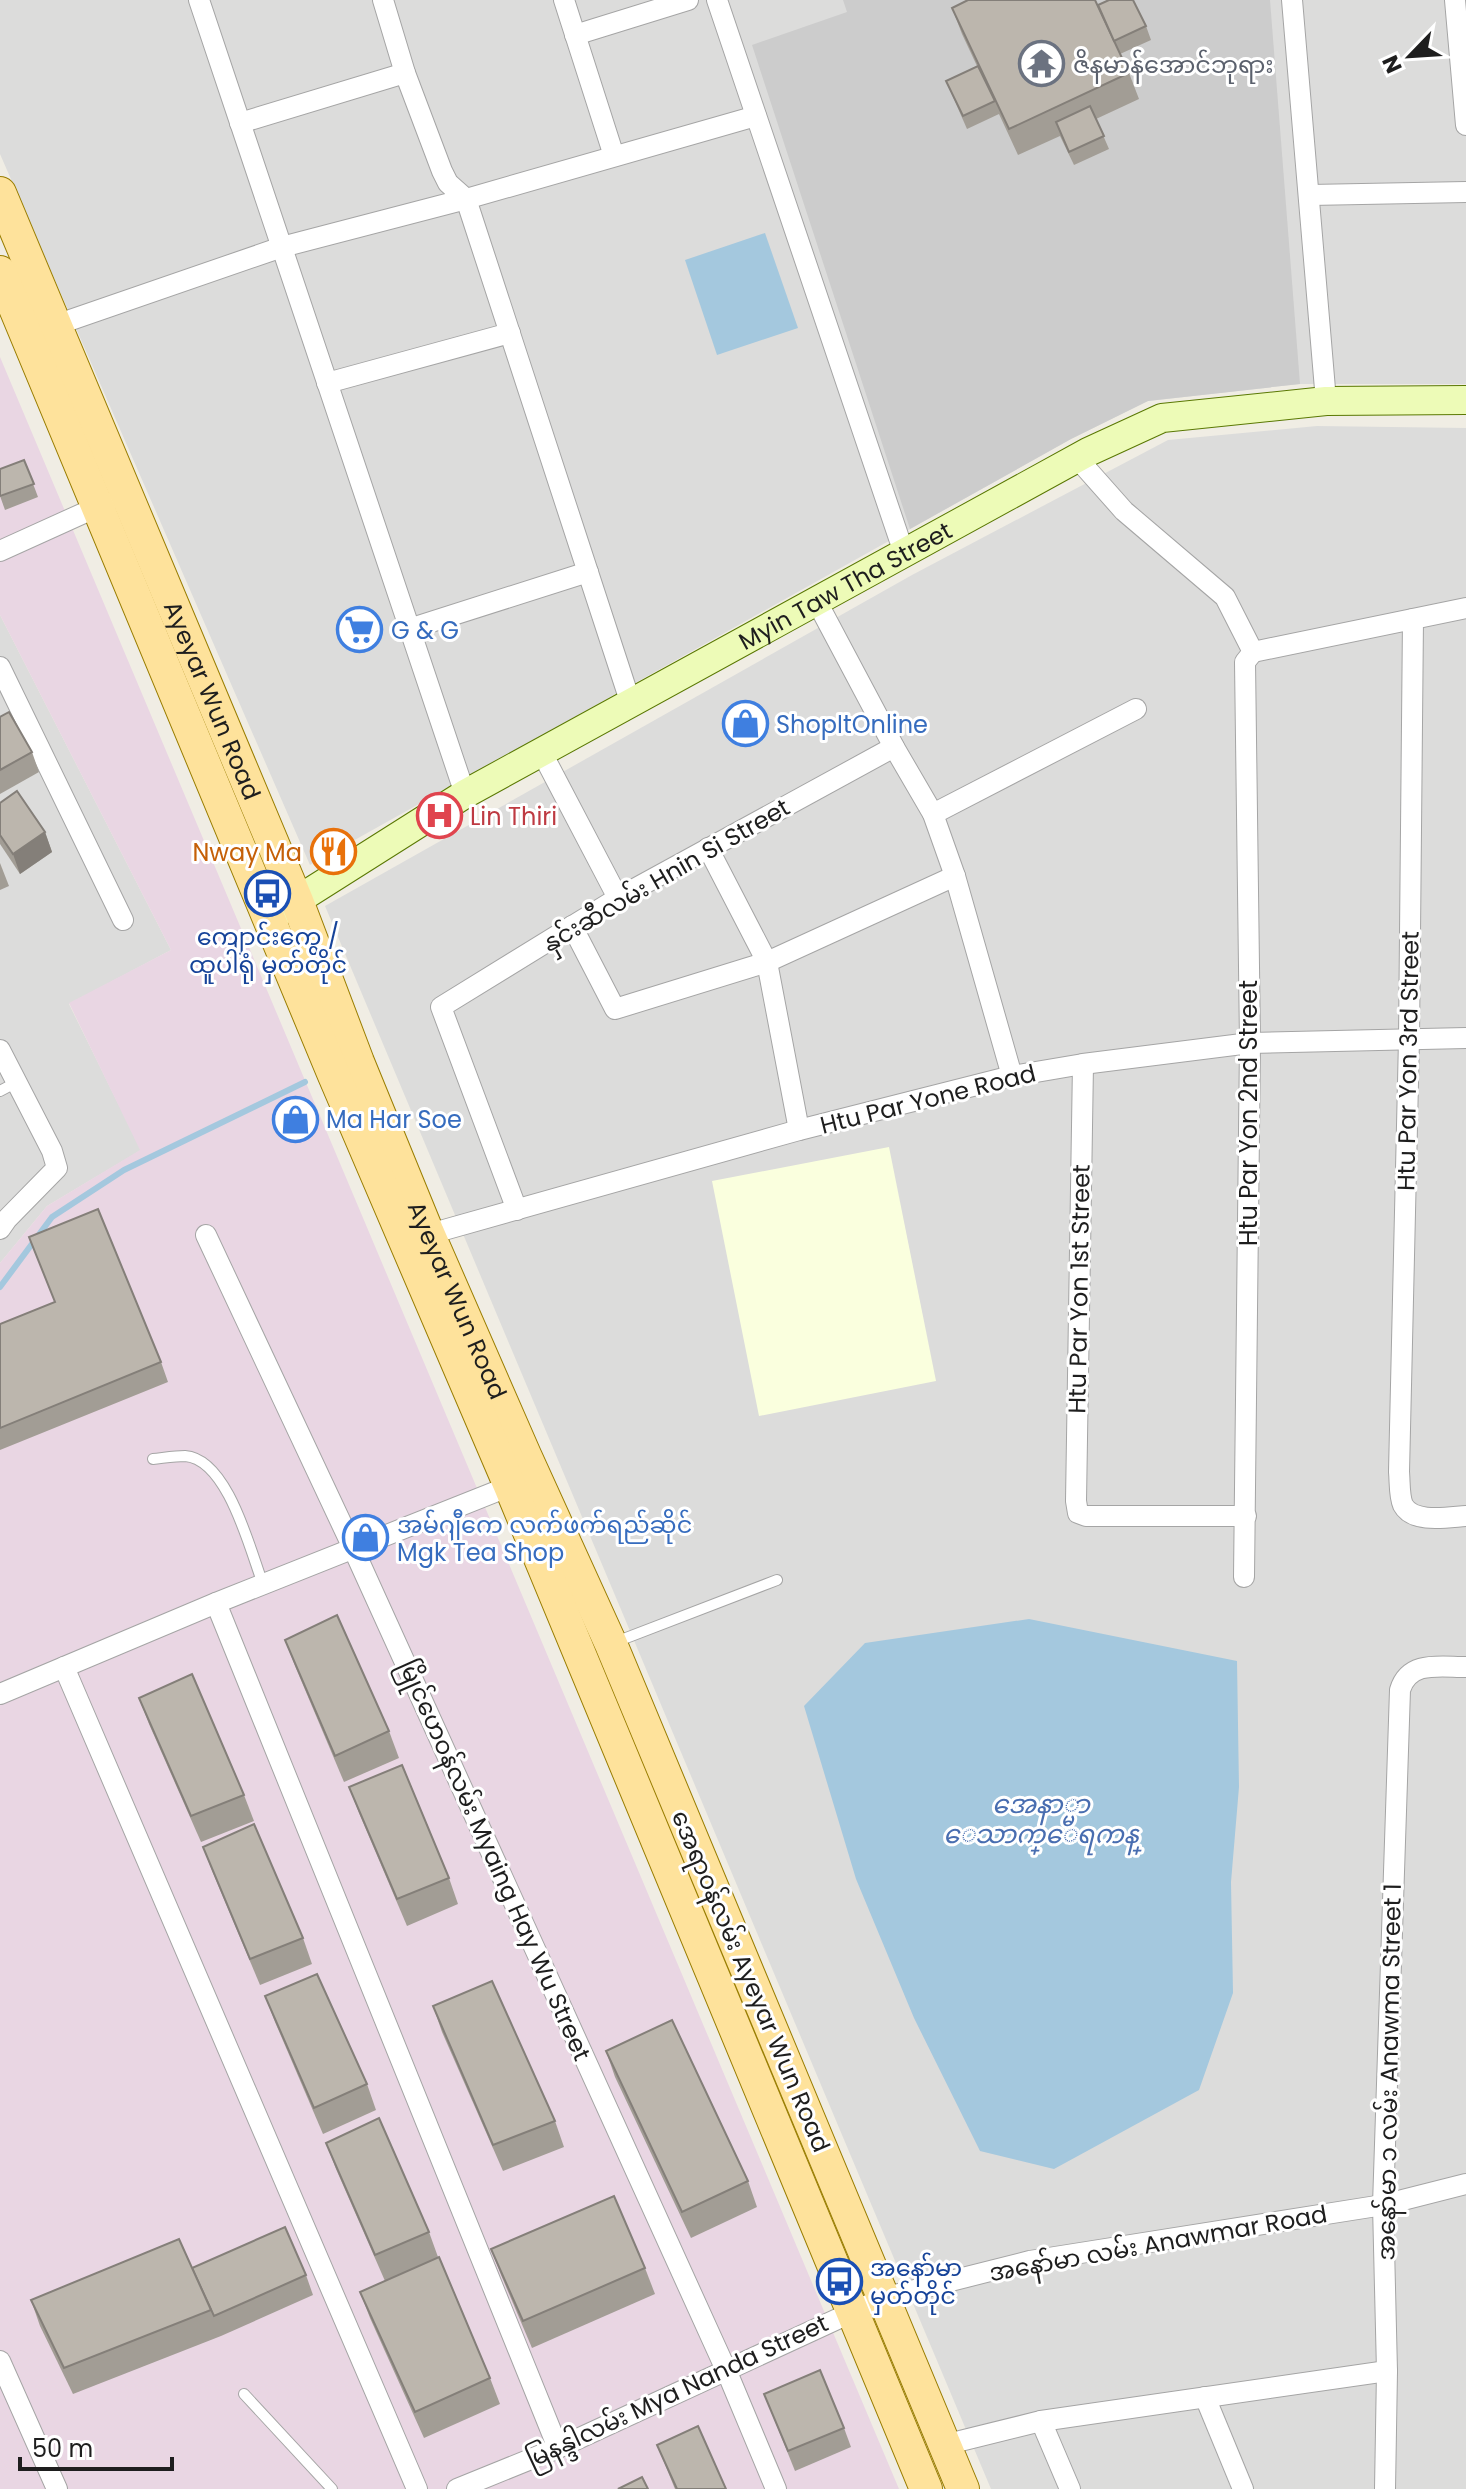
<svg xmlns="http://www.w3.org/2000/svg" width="1466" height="2489" font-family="Poppins,'Noto Sans Myanmar',sans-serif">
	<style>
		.residential { fill: #dcdcdb }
		.industrial { fill: #e9d6e3 }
		.education { fill: #faffde }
		.religious { fill: #ccc }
		.water { fill: #a4c8de }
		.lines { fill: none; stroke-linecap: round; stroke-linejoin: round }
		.stream { stroke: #a4c8de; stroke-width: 6 }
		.lane-casing { stroke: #a5a5a5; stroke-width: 12 }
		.street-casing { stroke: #a5a5a5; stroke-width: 22 }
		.secondary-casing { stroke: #5a7803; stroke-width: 30 }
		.primary-casing { stroke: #997d00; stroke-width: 34 }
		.lane { stroke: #fff; stroke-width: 10 }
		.street { stroke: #fff; stroke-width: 20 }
		.secondary { stroke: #edfbb7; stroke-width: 28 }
		.primary { stroke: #fee29b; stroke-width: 32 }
		.wall { fill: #a29d95 }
		.shaded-wall { fill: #847f79 }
		.building { fill: #bcb6ad; stroke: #847f79; stroke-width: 2 }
		.labels { text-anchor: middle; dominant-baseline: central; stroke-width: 6; stroke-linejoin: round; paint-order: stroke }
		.worship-label { font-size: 24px; fill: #5b616d; stroke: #fff; text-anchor: start }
		.street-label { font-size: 24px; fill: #1e1e1e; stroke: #fff }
		.shop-label { font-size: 24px; fill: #366cbe; stroke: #fff; text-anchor: start }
		.health-label { font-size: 24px; fill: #be3a42; stroke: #fff; text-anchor: start }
		.food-label { font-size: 24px; fill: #c56008; stroke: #fff; text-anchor: end }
		.transit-label { font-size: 24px; fill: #164399; stroke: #fff }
		.water-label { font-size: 26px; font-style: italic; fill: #486db0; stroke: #fff }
	</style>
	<rect width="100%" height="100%" fill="#f0ede4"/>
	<g class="residential">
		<path d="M0,0H1466V384H1300L1148,401L1071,439L310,865L0,154Z"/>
		<path d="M1317,426L1466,428V2489H991L325,906L912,575L1168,440Z"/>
		<path d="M0,615L171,950L69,1004L141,1150L47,1206L0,1263Z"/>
	</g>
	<path class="industrial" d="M0,357L899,2489H0V1263L47,1206L140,1150L69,1003L171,950L0,615Z"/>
	<path class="education" d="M889,1147L936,1381L759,1416L712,1181Z"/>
	<path class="religious" d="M843,0H1270L1300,384L1148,401L1071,439L910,529L752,45L847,12Z"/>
	<g class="water">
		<path d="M765,233L798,328L717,355L685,260Z"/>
		<path d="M1029,1619L1237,1661L1239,1787L1231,1882L1233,1993L1199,2090L1054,2169L980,2151L914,2018L856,1879L804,1706L865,1643Z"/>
	</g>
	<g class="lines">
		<path class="stream" d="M0,1287L52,1217L124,1170L305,1082"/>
		<defs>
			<g id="lane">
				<path d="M0,1091L17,1082"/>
				<path d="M153,1459C163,1458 175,1456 185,1456C228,1459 250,1550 263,1584"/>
				<path d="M613,1643L777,1580"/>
				<path d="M244,2394L332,2489"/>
			</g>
			<g id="street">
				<path d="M199,0L465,794"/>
				<path d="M383,0L405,73L442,171L448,183L466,199L631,704"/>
				<path d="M564,0L614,156"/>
				<path d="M717,0L904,553"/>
				<path d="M1292,0L1326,401"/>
				<path d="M1455,0L1466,125"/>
				<path d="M575,35L688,0"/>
				<path d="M240,123L405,73"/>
				<path d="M1310,195L1466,192"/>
				<path d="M56,325L282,247L466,199L756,116"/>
				<path d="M327,383L510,333"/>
				<path d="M1077,458L1124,511L1225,597L1253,652"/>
				<path d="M0,551L106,503"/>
				<path d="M817,602L894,747L933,814L955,876L1012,1076"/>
				<path d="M1413,619L1409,1039L1399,1472C1400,1482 1399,1496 1403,1505C1413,1524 1449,1517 1466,1516"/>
				<path d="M409,629L588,572"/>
				<path d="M1253,652L1466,608"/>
				<path d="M0,667L123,920"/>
				<path d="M542,753L618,898"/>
				<path d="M933,814L1136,709"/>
				<path d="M708,848L767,962L799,1130"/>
				<path d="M572,926L615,1009L767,962L955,876"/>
				<path d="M0,1050L52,1151L57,1168L7,1219L0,1229"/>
				<path d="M1083,1064L1076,1501L1078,1513L1086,1516H1246"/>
				<path d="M517,1210L441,1007L618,898L894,747"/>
				<path d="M206,1235L353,1548L727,2372L776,2489"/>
				<path d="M419,1237L799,1130L1012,1076L1083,1064L1250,1043L1466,1038"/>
				<path d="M1244,1577L1250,1043L1245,662L1253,652"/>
				<path d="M216,1603L558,2448"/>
				<path d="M64,1667L417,2489"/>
				<path d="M0,1694L216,1603L510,1486"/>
				<path d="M0,2361L57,2489"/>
				<path d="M1205,2397L1243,2489"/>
				<path d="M1041,2421L1070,2489"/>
				<path d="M944,2445L1041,2421L1387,2371"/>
				<path d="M457,2489L558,2448L883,2298L1030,2261L1383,2205L1466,2184"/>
				<path d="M1385,2489L1387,2371L1383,2205L1400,1690C1409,1660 1440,1667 1466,1667"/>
			</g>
			<g id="secondary">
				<path id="s1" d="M277,913L465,794L1088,452L1162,418L1326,401L1466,400"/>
			</g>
			<g id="primary">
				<path id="s2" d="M0,193L297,901L358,1062L428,1233L525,1455L611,1644L963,2489"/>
				<path d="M0,272L333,1073L510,1486L926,2489"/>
			</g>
		</defs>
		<use href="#lane" class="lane-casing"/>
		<use href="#street" class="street-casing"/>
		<use href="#secondary" class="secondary-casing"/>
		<use href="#primary" class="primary-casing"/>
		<use href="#lane" class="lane"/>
		<use href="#street" class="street"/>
		<use href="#secondary" class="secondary"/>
		<use href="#primary" class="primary"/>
	</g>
	<g class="wall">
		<path d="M1098,5L1146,26L1151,40L1120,54L1129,73L1139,99L1096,119L1109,149L1074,165L1060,136L1018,155L999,114L967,129L946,81L977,66L962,34L952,8Z"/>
		<path d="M24,460L38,497L5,510L0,496Z"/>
		<path d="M0,717L32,752L39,772L0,794Z"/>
		<path d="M0,803L45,832L52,852L20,874L0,844Z"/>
		<path d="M0,863L9,886L0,890Z"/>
		<path d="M29,1237L161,1362L168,1382L0,1450V1324L55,1302Z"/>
		<path d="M285,1640L389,1731L399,1758L344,1782L295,1666Z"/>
		<path d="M139,1698L244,1795L254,1821L201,1842L149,1724Z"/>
		<path d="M349,1787L449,1878L458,1904L407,1926L359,1813Z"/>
		<path d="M203,1847L303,1938L312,1964L260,1985L213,1873Z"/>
		<path d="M265,1996L367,2084L376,2110L323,2134L275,2022Z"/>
		<path d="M433,2006L555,2121L564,2147L503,2171L442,2032Z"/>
		<path d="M606,2051L748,2181L757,2207L691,2238L615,2077Z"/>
		<path d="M326,2143L429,2232L438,2257L490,2378L500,2404L424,2438L370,2318L360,2292L385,2281L336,2169Z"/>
		<path d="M491,2249L645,2268L655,2294L532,2348L501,2275Z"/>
		<path d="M192,2268L306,2275L313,2295L221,2336L73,2394L40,2326L31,2300Z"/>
		<path d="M764,2394L844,2428L851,2447L795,2471Z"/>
		<path d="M657,2445L726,2489H675Z"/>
	</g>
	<path class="shaded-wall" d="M45,832L52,852L20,874L13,854Z"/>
	<g class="building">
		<path d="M968,0H1095L1129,73L1009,129L952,8Z"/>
		<path d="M1109,0H1133L1146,26L1114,41L1098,5Z"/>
		<path d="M978,66L995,101L963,116L946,81Z"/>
		<path d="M1090,106L1104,136L1069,152L1056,122Z"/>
		<path d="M24,460L34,484L0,496V469Z"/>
		<path d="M9,712L32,752L0,770V717Z"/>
		<path d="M17,791L45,832L13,854L0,835V803Z"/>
		<path d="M98,1209L161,1362L0,1428V1324L55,1302L29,1237Z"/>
		<path d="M337,1615L389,1731L335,1756L285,1640Z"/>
		<path d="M192,1674L244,1795L191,1816L139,1698Z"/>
		<path d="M402,1765L449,1878L397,1899L349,1787Z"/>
		<path d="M254,1824L303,1938L250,1959L203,1847Z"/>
		<path d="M317,1974L367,2084L314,2108L265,1996Z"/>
		<path d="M492,1981L555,2121L493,2145L433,2006Z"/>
		<path d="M672,2020L748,2181L682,2212L606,2051Z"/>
		<path d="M379,2118L429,2232L375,2255L326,2143Z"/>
		<path d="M614,2196L645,2268L523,2321L491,2249Z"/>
		<path d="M285,2227L306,2275L214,2316L192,2268Z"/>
		<path d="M179,2239L211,2310L64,2368L31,2300Z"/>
		<path d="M439,2257L490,2378L415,2412L360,2292Z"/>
		<path d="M820,2370L844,2428L788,2451L764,2394Z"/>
		<path d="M698,2426L726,2489H677L657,2445Z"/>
		<path d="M642,2477L648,2489H618Z"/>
	</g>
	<defs>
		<symbol id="temple-ring" viewBox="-11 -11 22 22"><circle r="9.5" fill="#fff" stroke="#6b7280" stroke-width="1.5"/><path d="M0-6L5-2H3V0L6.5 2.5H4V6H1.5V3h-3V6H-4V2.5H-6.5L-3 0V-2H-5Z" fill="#6b7280"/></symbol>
		<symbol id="supermarket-ring" viewBox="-11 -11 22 22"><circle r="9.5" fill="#fff" stroke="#3f7fe0" stroke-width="1.5"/><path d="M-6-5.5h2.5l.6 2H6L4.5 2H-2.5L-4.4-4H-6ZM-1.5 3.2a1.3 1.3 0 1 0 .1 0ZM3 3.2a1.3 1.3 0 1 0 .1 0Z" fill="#3f7fe0"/></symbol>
		<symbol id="shop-ring" viewBox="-11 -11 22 22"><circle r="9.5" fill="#fff" stroke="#3f7fe0" stroke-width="1.5"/><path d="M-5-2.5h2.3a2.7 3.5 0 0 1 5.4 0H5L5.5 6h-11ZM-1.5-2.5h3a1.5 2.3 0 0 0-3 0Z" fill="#3f7fe0"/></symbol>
		<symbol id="hospital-ring" viewBox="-11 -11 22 22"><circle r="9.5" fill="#fff" stroke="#e0444e" stroke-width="1.5"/><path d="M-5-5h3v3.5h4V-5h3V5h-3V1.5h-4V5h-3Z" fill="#e0444e"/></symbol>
		<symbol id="restaurant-ring" viewBox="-11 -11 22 22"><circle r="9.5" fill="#fff" stroke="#e8710a" stroke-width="1.5"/><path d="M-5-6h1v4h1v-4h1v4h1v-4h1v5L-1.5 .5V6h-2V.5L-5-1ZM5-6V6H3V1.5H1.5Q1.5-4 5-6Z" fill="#e8710a"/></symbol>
		<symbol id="bus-ring" viewBox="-11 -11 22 22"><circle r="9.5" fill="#fff" stroke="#1a4fb4" stroke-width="1.5"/><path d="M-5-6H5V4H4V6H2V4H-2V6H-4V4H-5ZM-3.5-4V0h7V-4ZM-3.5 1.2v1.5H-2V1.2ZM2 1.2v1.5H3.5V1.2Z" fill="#1a4fb4"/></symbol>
	</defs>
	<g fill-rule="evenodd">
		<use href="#temple-ring" x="1016" y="38" width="51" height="51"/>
		<use href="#supermarket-ring" x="334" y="604" width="51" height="51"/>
		<use href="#shop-ring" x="720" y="698" width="51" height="51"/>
		<use href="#hospital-ring" x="414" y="790" width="51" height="51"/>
		<use href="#restaurant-ring" x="308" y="826" width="51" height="51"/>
		<use href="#bus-ring" x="242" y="868" width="51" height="51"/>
		<use href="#shop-ring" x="270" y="1094" width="51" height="51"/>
		<use href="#shop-ring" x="340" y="1512" width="51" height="51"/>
		<use href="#bus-ring" x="814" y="2256" width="51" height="51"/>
	</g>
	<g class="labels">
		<g class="worship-label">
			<text x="1073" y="64">ဇိနမာန်အောင်ဘုရား</text>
		</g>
		<g class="street-label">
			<text stroke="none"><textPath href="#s1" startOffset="656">Myin Taw Tha Street</textPath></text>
			<text stroke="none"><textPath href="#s2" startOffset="550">Ayeyar Wun Road</textPath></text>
			<text transform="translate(666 875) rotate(-30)">နှင်းဆီလမ်း Hnin Si Street</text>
			<text transform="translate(1408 1061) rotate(-89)">Htu Par Yon 3rd Street</text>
			<text transform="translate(928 1099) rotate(-14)">Htu Par Yone Road</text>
			<text transform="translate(1248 1113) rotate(-90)">Htu Par Yon 2nd Street</text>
			<text transform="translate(1079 1289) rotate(-89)">Htu Par Yon 1st Street</text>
			<text stroke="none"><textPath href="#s2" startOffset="1198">Ayeyar Wun Road</textPath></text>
			<text transform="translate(495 1860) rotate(66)">မြိုင်ဟေဝန်လမ်း Myaing Hay Wu Street</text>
			<text transform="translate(751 1981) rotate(67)">အေရာဝန်လမ်း Ayeyar Wun Road</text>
			<text transform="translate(1389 2072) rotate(-89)">အနော်မာ ၁ လမ်း Anawma Street 1</text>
			<text transform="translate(1158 2243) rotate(-10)">အနော်မာ လမ်း Anawmar Road</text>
			<text transform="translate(677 2391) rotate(-25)">မြနန္ဒါလမ်း Mya Nanda Street</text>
		</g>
		<g class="shop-label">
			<text x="391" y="630">G &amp; G</text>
			<text x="776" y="724">ShopItOnline</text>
			<text x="326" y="1119">Ma Har Soe</text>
			<text x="397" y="1524">အမ်ဂျီကေ လက်ဖက်ရည်ဆိုင်<tspan x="397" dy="28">Mgk Tea Shop</tspan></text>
		</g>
		<g class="health-label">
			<text x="470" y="816">Lin Thiri</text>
		</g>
		<g class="food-label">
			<text x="302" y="852">Nway Ma</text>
		</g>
		<g class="transit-label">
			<text x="268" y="936">ကျောင်းကွေ့ /<tspan x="268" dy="28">ထူပါရုံ မှတ်တိုင်</tspan></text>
			<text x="870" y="2267" text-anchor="start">အနော်မာ<tspan x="870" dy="28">မှတ်တိုင်</tspan></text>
		</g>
		<g class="water-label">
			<text x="1041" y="1804">အေနာ္မာ<tspan x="1041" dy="30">ေသာက္ေရကန္</tspan></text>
		</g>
	</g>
	<g transform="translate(1410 56) rotate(245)" stroke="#ffffff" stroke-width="6" paint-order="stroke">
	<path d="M0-6L14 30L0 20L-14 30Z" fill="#1e1e1e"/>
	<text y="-12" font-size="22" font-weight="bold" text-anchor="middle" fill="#1e1e1e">N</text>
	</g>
	<path d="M20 2457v12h152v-12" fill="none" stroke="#1e1e1e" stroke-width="4"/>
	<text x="32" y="2457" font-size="24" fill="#1e1e1e" stroke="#ffffff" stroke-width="6" paint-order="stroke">50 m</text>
</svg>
